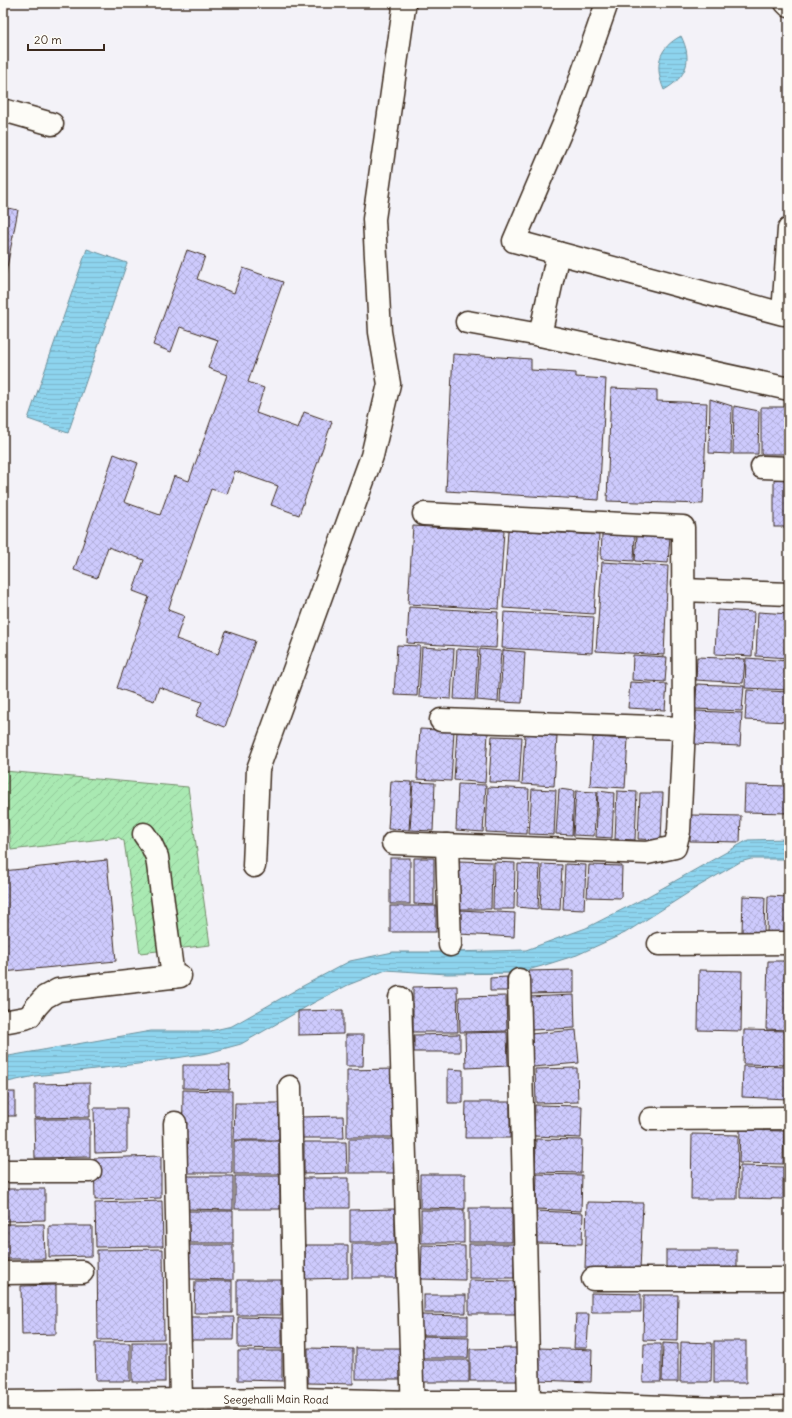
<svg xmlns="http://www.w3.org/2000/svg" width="792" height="1418" font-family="Delius,sans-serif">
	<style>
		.garden { fill: url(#garden-furrows); stroke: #728a68 }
		.water { fill: url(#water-rules); stroke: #6c909b }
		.building { fill: url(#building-cross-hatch); stroke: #3b2a1e }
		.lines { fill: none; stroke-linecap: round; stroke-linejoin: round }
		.minor-casing { stroke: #3b2a1e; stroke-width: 25 }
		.minor { stroke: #fdfcf7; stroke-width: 22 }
		.labels { text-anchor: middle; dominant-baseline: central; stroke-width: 4; stroke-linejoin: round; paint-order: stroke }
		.street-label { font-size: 11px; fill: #3b2a1e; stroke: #fdfcf7 }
	</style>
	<defs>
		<pattern id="garden-furrows" width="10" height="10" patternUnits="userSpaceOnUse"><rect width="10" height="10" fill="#a9e9b2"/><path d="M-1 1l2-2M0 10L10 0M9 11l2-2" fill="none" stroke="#92c899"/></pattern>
		<pattern id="water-rules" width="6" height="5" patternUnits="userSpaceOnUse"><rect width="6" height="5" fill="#8dd4ee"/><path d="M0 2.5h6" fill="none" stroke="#7bb6cc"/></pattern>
		<pattern id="building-cross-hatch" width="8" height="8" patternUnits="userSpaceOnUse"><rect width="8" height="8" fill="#cdcafd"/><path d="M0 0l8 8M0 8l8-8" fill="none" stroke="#b1aed8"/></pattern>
	</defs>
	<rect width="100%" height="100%" fill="#f3f2f8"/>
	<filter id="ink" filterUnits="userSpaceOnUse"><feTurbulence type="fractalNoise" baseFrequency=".025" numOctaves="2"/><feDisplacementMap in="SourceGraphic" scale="8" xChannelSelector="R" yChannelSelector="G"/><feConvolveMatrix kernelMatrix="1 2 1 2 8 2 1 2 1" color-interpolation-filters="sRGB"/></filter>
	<g filter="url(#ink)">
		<path class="garden" d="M4,771L188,787L210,945L140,953L124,841L118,837L11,850Z"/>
		<g class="water">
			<path d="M681,36C693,60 687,77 664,90C654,66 658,48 681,36Z"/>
			<path d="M87,249L127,263L68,433L28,419Z"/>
			<path d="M789,839L786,859H751L740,862L699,886L625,933L577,955L542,966L517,973L447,974L386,970L348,985L315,1002L241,1044L208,1053L138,1064L35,1076L3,1083V1057L151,1031H210L232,1026L301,987L350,961L393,952H453L526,950L586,928L643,899L748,840Z"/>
		</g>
		<g class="building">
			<path d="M3,207L18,210L3,288Z"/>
			<path d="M187,250L205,256L197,279L234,293L243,268L283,282L248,382L264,388L256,413L298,428L304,412L332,422L299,515L271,505L278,486L235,471L227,494L211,489L168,610L184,616L176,639L218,654L226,631L255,641L225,727L196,716L202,702L159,687L154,701L117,688L149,597L133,591L144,560L108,547L97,578L74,570L114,454L138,463L124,502L160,515L174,476L189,481L227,375L208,368L218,340L180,327L171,352L153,345Z"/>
			<path d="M453,354L531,359V370L576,373V377L606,379L599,500L446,491Z"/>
			<path d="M611,388L657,390V401L707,403L703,504L607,501Z"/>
			<path d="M710,399L732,406L731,454L709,453Z"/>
			<path d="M734,406L759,411L758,454H733Z"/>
			<rect x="761" y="407" width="28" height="47"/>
			<rect x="774" y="476" width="15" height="51"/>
			<path d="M413,526L504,531L499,609L408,604Z"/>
			<path d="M508,530L599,535L594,614L503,608Z"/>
			<path d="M602,534L635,535L634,561L601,559Z"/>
			<path d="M637,535L670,537L668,563L635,561Z"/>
			<path d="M602,562L668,566L664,655L596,651Z"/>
			<path d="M409,607L498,612L496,648L407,643Z"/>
			<path d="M717,610L754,612L752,656L715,654Z"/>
			<path d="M504,612L594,617L592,653L502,648Z"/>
			<path d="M758,612L789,614V658L756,656Z"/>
			<path d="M397,645L420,646L417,696L394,695Z"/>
			<path d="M422,647L454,649L451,699L419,697Z"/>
			<path d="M457,649L478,650L475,700L454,699Z"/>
			<path d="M480,649L501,651L498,702L477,700Z"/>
			<path d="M503,650L525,652L522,703L500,702Z"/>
			<path d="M633,655L667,657L665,682L632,680Z"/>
			<path d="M697,657L745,659L743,683L696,680Z"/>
			<path d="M746,658L789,661V690L745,688Z"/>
			<path d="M630,682L667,684L665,710L628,708Z"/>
			<path d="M697,684L744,686L742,711L695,709Z"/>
			<path d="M747,690L789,692V722L745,720Z"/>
			<path d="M696,711L742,713L740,746L694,744Z"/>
			<path d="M420,729L454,731L451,781L417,779Z"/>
			<path d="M457,731L488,733L485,783L454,780Z"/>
			<path d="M525,734L557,736L554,786L522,784Z"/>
			<path d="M492,736L522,737L519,783L489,782Z"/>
			<path d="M593,737L628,739L625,788L590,786Z"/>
			<path d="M391,781L412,782L409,830L388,829Z"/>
			<path d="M413,782L435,783L433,831L410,830Z"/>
			<path d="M458,784L486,785L483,832L456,830Z"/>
			<path d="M745,785L789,786V813L744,812Z"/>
			<path d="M488,787L529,789L527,834L486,832Z"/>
			<path d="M532,789L556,790L554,835L529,834Z"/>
			<path d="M559,789L574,791L572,835L556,834Z"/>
			<path d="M576,791L597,792L594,836L573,835Z"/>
			<path d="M598,791L614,793L612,838L596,837Z"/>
			<path d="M617,791L637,792L635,840L615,839Z"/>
			<path d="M640,793H663L661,840L638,839Z"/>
			<path d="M691,815L741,816L740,842L690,841Z"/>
			<rect x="390" y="858" width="20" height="46"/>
			<path d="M414,858H434V905L414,904Z"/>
			<path d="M107,860L116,961L3,972V871Z"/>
			<path d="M458,861L492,862L491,909H457Z"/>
			<path d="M494,862L515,863L514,909H493Z"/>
			<path d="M518,864L540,865L538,909L517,907Z"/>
			<path d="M542,864L562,865L560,910L540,909Z"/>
			<path d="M565,864L586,865L584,910L563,909Z"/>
			<path d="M589,865L622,866L621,898L587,897Z"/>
			<path d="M743,896L765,897L764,932H742Z"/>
			<path d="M768,896L789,897L788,933L767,932Z"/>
			<rect x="390" y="906" width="46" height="26"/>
			<path d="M460,910L515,913L514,937L459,934Z"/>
			<path d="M768,961H789L788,1030L766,1029Z"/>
			<path d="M574,970V993L529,994L528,971Z"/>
			<path d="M699,970L742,971L741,1031L698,1030Z"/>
			<path d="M507,977V991H490V978Z"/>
			<path d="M457,986L458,1032H413V987Z"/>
			<path d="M574,995L575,1028L531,1030L529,997Z"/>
			<path d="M506,996L507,1031L460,1032L459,997Z"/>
			<path d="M343,1010V1034L298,1035V1011Z"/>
			<path d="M576,1030L579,1063L533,1067L530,1034Z"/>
			<path d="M744,1030L789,1031V1065L743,1064Z"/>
			<path d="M507,1032L508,1066L466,1068L465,1033Z"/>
			<path d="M460,1034V1052H414V1035Z"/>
			<path d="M346,1035H364L363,1066H346Z"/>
			<path d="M183,1065H230L229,1089L183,1088Z"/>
			<path d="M743,1066L789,1067L788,1099L742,1097Z"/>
			<path d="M577,1068L578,1102L536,1103L535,1069Z"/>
			<path d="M394,1069V1137H347V1070Z"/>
			<path d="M448,1069L463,1070V1103H448Z"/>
			<path d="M90,1083V1117L35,1118V1084Z"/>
			<path d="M183,1090L232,1091V1173H182Z"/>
			<rect x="3" y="1092" width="12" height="24"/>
			<path d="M466,1102H510V1138H465Z"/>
			<path d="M235,1103H279V1140H234Z"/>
			<path d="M535,1105L582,1106L581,1138L534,1136Z"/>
			<path d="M94,1108H127V1152L95,1153Z"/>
			<path d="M343,1116L344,1138H301V1117Z"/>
			<path d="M34,1119H90V1157L35,1158Z"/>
			<path d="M740,1130L784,1131L783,1164L739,1163Z"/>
			<path d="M692,1134L738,1135L737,1199H691Z"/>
			<path d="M349,1139H394L395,1173H349Z"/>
			<path d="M536,1139L582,1140L581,1173L535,1172Z"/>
			<rect x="234" y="1141" width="45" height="33"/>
			<path d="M304,1142H346L347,1173L304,1174Z"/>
			<path d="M161,1156V1198L95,1200L94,1158Z"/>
			<path d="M740,1166L783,1167V1199L740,1198Z"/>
			<path d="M420,1174H465V1209L420,1208Z"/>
			<path d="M537,1174L582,1175L581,1211L536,1209Z"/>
			<path d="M186,1176H233V1210L186,1209Z"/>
			<rect x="235" y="1176" width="45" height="33"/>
			<path d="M303,1178H349V1208H304Z"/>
			<path d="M3,1189H45V1220L3,1221Z"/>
			<path d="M162,1201L163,1246L96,1247L95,1203Z"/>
			<path d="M587,1202L643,1203L640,1270L585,1268Z"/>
			<rect x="469" y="1208" width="43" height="34"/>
			<path d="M395,1209V1242H350V1210Z"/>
			<rect x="421" y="1210" width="43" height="33"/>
			<path d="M188,1211H233V1243H187Z"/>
			<path d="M536,1211L583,1213L582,1244L535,1243Z"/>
			<path d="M3,1224H44L45,1259H3Z"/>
			<path d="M49,1226H92V1256L49,1257Z"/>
			<rect x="352" y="1244" width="45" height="34"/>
			<rect x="469" y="1244" width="45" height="34"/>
			<path d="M189,1245H233V1280L188,1279Z"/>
			<path d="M305,1245H348V1278L305,1279Z"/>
			<path d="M422,1245L465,1246V1280L421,1279Z"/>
			<path d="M163,1249L164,1339L98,1340L97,1250Z"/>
			<rect x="666" y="1250" width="71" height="21"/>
			<rect x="237" y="1280" width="44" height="35"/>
			<path d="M469,1280L515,1281V1314H469Z"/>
			<path d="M195,1281H232V1313H194Z"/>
			<path d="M56,1285V1334L22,1335L21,1286Z"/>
			<path d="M591,1293L641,1294V1312H591Z"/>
			<rect x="424" y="1295" width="42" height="18"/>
			<path d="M644,1295H678L677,1341L643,1340Z"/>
			<path d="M576,1314H589L587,1348H574Z"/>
			<path d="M421,1315L468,1316V1335H420Z"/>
			<path d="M189,1317H234L233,1340H189Z"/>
			<path d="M238,1317L282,1318V1349L238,1348Z"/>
			<path d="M422,1336L469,1337L468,1358H421Z"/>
			<rect x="714" y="1341" width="32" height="42"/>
			<rect x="132" y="1342" width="33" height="40"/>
			<path d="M681,1342L712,1343L711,1382H680Z"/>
			<path d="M95,1343H130V1381H96Z"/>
			<path d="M663,1343L678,1344V1382H662Z"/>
			<path d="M644,1344H661V1382H643Z"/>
			<path d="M308,1348L353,1349V1384L308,1383Z"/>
			<rect x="356" y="1348" width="45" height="31"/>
			<path d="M517,1348V1381H470V1349Z"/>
			<path d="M539,1348L592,1350L591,1382L537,1380Z"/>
			<path d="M238,1351H282V1381L238,1380Z"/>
			<path d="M422,1360H469V1382H421Z"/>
		</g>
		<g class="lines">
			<defs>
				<g id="minor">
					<path d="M786,3L789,6"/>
					<path d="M3,110L52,124"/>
					<path d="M558,253L783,314L789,229"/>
					<path d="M467,322L540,335L789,389"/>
					<path d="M540,335L558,253L514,241L569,112L607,3"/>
					<path d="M762,467L789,468"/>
					<path d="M683,590L789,594"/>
					<path d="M441,720L684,728"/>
					<path d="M144,834L151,844L157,857L173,977"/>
					<path d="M393,843L647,853L675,847L679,831L684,728L683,527L424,514"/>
					<path d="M447,845L450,945"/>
					<path d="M254,866L258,769L372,456L389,384L380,332L374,219L404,8L402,3"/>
					<path d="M659,944L789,943"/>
					<path d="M519,980L529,1402"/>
					<path d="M400,998L413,1415"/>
					<path d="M3,1022L25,1018L30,1016L36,1007L45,997L58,990L180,976"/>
					<path d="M290,1087L296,1399"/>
					<path d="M651,1119L789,1118"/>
					<path d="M175,1123L181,1400"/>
					<path d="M3,1171H90"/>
					<path d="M3,1273L82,1272"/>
					<path d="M593,1279H789"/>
					<path id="s1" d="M3,1402L296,1399L413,1402H529L719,1409L789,1408"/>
				</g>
			</defs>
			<use href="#minor" class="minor-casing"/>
			<use href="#minor" class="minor"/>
		</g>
	</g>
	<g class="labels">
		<g class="street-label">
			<text stroke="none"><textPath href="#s1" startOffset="273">Seegehalli Main Road</textPath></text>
		</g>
	</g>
	<rect width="792" height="1418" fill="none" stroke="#fdfcf7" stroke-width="16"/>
	<rect x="8" y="8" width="776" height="1402" fill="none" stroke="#3b2a1e" stroke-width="1.5" filter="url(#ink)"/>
	<path d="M28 44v6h76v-6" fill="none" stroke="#3b2a1e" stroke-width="2"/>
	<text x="34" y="44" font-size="12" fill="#3b2a1e" stroke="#fdfcf7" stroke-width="3" paint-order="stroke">20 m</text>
</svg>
